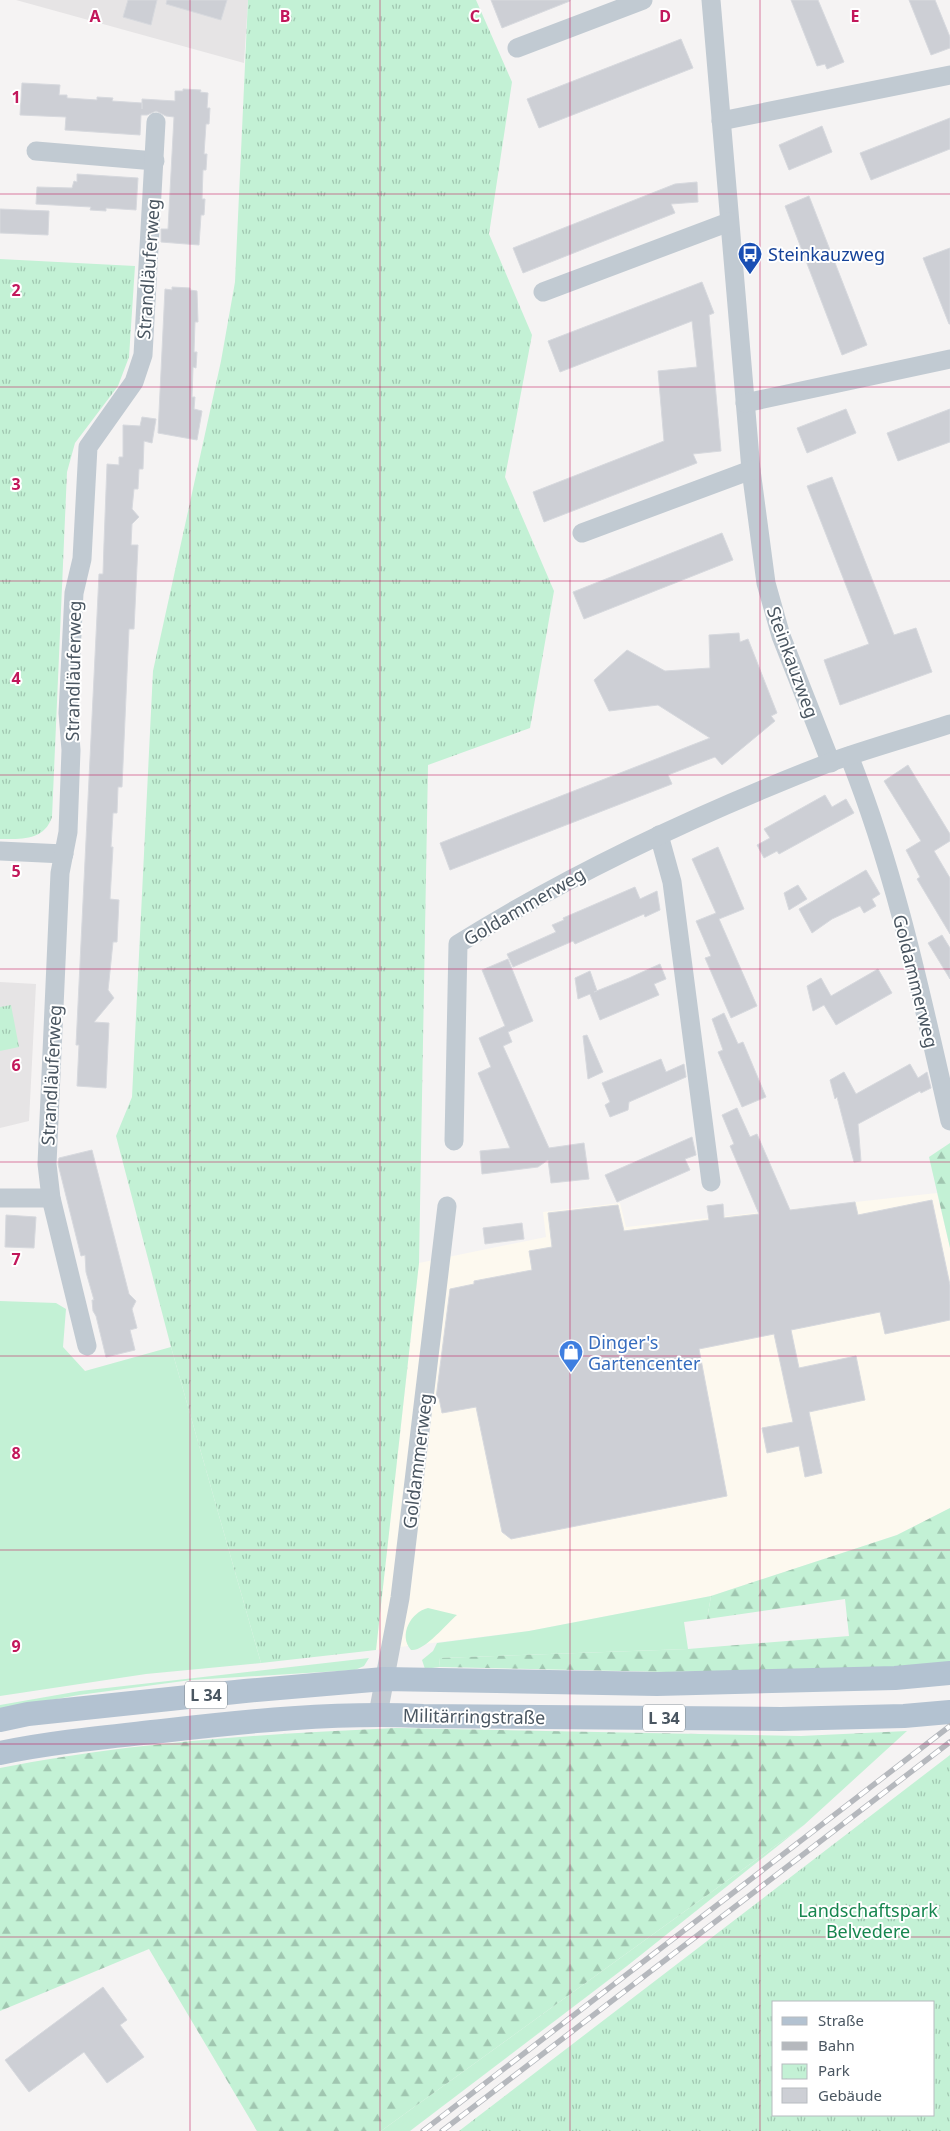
<svg xmlns="http://www.w3.org/2000/svg" width="950" height="2131" font-family="'Noto Sans',sans-serif">
	<style>
		.commercial { fill: #fdf9ef }
		.education { fill: #e6e4e5 }
		.grass { fill: #c3f1d5 }
		.forest { fill: url(#forest-firs) }
		.park { fill: url(#park-tufts); fill-rule: evenodd }
		.building { fill: #cdcfd5; stroke: #d7d9de }
		.lines { fill: none; stroke-linecap: round; stroke-linejoin: round }
		.minor { stroke: #c1cad2; stroke-width: 19 }
		.major { stroke: #b3c2d1; stroke-width: 24 }
		.rail-casing { stroke: #b5b8bd; stroke-width: 5.5 }
		.rail { stroke: #fff; stroke-width: 4; stroke-dasharray: 11; stroke-linecap: butt }
		.grid { fill: none; stroke: #c2185b; stroke-width: 1; stroke-opacity: 0.55 }
		.labels { text-anchor: middle; dominant-baseline: central; stroke-width: 4; stroke-linejoin: round; paint-order: stroke }
		.shield { fill: #fff; stroke: #808990; stroke-width: 1 }
		.shield-label { font-size: 16px; font-weight: bold; fill: #4a5661 }
		.transit-label { font-size: 18px; fill: #164399; stroke: #fff; text-anchor: start }
		.street-label { font-size: 18px; fill: #4a5661; stroke: #fff }
		.shop-label { font-size: 18px; fill: #366cbe; stroke: #fff; text-anchor: start }
		.park-label { font-size: 18px; fill: #17864f; stroke: #fff }
		.grid-label { font-size: 16px; text-anchor: middle; font-weight: bold; fill: #c2185b; stroke: #fff; stroke-width: 4; stroke-linejoin: round; paint-order: stroke }
	</style>
	<defs>
		<pattern id="forest-firs" width="22" height="20" patternUnits="userSpaceOnUse" patternTransform="scale(1.25)"><rect width="22" height="20" fill="#c3f1d5"/><path d="M5 1l3.5 6h-7zM16 11l3.5 6h-7z" fill="#a0c6b0"/></pattern>
		<pattern id="park-tufts" width="24" height="20" patternUnits="userSpaceOnUse" patternTransform="scale(1.25)"><rect width="24" height="20" fill="#c3f1d5"/><path d="M3 7l-1-3M5 7V3M7 7l1-3M15 17l-1-3M17 17v-4M19 17l1-3" fill="none" stroke="#a0c6b0"/></pattern>
	</defs>
	<rect width="100%" height="100%" fill="#f5f3f3"/>
	<path class="commercial" d="M937,1193L950,1248V1508L897,1535L711,1596L529,1631L376,1650L419,1263L546,1237L543,1212L620,1203L626,1227Z"/>
	<g class="education">
		<path d="M16,0H248L244,63Z"/>
		<path d="M0,982L36,984L29,1121L0,1128Z"/>
	</g>
	<g class="grass">
		<path d="M0,1301L56,1303L66,1309L63,1347L85,1371L171,1347L261,1663L146,1674L0,1696Z"/>
		<path d="M711,1596L707,1619L684,1622L688,1649L440,1658L439,1667L425,1669L422,1660L433,1651L437,1643L529,1631Z"/>
		<path d="M428,1608L457,1615C446,1624 424,1652 411,1650C398,1635 411,1612 428,1608Z"/>
		<path d="M369,1658L364,1666L355,1670L191,1680L79,1695L0,1709V1705L80,1691Z"/>
		<path d="M804,1825L627,1966L410,2131H381Z"/>
	</g>
	<g class="forest">
		<path d="M950,1143V1248L929,1157Z"/>
		<path d="M950,1508V1667L666,1672L439,1667L440,1658L688,1649L849,1636L845,1599L707,1619L711,1596L897,1535Z"/>
		<path d="M396,1728L801,1736L907,1731L804,1825L381,2131H257L149,1949L0,2011V1768C131,1742 263,1734 396,1728Z"/>
	</g>
	<g class="park">
		<path d="M248,0H476L512,82L489,234L532,335L505,477L554,591L530,728L428,765L419,1263L376,1650L261,1663L171,1347L116,1136L132,1097L153,671L221,361L235,282Z"/>
		<path d="M0,259L135,266L129,357L118,386L75,443L67,472L52,817C44,841 21,839 0,839Z"/>
		<path d="M11,1005L19,1047L0,1051V1007Z"/>
		<path d="M950,1755V2131H459ZM774,2002H934V2115H774Z"/>
	</g>
	<g class="building">
		<path d="M128,0H157L151,25L123,17Z"/>
		<path d="M167,0H227L221,20L166,4Z"/>
		<path d="M491,0H570V1L502,28Z"/>
		<path d="M791,0H818L844,62L827,69L825,64L817,66Z"/>
		<path d="M909,0H935L950,37V48L931,55Z"/>
		<path d="M681,39L693,68L539,128L527,99Z"/>
		<path d="M22,83L60,85L59,95H67V98L97,100V97L113,98L112,101L142,103V109V99L175,101V91H183V89L201,90L200,92L208,93L207,108H210L209,124H206L204,154H207L206,170H203L202,199H205L204,215H201L199,245L161,242V229H168L174,117L166,116L156,111L147,115H141L140,135L65,130L66,117L20,115Z"/>
		<path d="M950,118V149L871,180L860,153Z"/>
		<path d="M822,126L832,152L789,170L779,145Z"/>
		<path d="M77,174L138,178L136,210L106,208V211L90,210L91,207L36,204L37,187L72,188L74,181L77,182Z"/>
		<path d="M697,182L698,202L671,204L675,213L523,273L513,248L675,184Z"/>
		<path d="M809,196L867,345L842,355L785,206Z"/>
		<path d="M0,209L49,211L48,235L0,233Z"/>
		<path d="M950,248V324H949L923,258Z"/>
		<path d="M702,282L714,313L709,315L721,451L693,454L697,463L544,522L533,492L664,441L658,371L697,367L692,321L560,372L548,341Z"/>
		<path d="M172,287L190,288V290L197,291L198,322H195L194,352H197L196,368L193,367L192,397H195L194,409L202,411L197,440L158,433L165,289L172,290Z"/>
		<path d="M846,409L856,433L807,453L797,428Z"/>
		<path d="M950,409V442L898,461L887,433Z"/>
		<path d="M142,417L156,419L152,443L144,441L143,469H139L138,489H134L132,509L139,517L132,524L131,545H138L134,629H129L122,787H118L117,813H113L111,847H113L110,899L119,900L117,942H113L109,981L108,990L114,998L94,1022L109,1023L106,1088L77,1086L79,1045H76L99,574H103L104,543L107,464L119,465V457H123V425L140,426Z"/>
		<path d="M832,477L894,635L916,628L932,672L840,705L824,660L869,644L807,486Z"/>
		<path d="M722,533L733,560L584,619L573,592Z"/>
		<path d="M739,633L740,642L748,639L777,713L771,716L775,721L722,765L715,757L668,775L672,784L450,870L440,843L710,738L658,705L609,711L594,680L627,650L665,671L710,668L709,635Z"/>
		<path d="M908,765L950,834V841L934,851L950,878V934L917,879L920,877L906,850L921,841L884,781Z"/>
		<path d="M825,795L832,807L846,799L854,813L779,854L777,851L764,858L757,845L770,838L764,829Z"/>
		<path d="M718,847L744,909L719,919L757,1006L731,1018L705,958L711,956L696,921L716,913L692,859Z"/>
		<path d="M866,870L880,894L872,899L876,906L864,913L860,906L832,919L812,933L799,909Z"/>
		<path d="M798,885L807,899L789,910L784,893Z"/>
		<path d="M635,887L640,899L657,891L660,910L645,917L644,914L575,944L573,941L513,967L507,954L556,932L552,925L564,920L563,918Z"/>
		<path d="M942,935L950,948V979L928,943Z"/>
		<path d="M508,959L533,1021L508,1032L512,1042L503,1046L549,1148L584,1143L589,1179L551,1183L548,1160L538,1167L482,1174L480,1151L510,1148L478,1073L491,1067L479,1038L505,1026L482,970Z"/>
		<path d="M660,964L666,979L654,984L659,995L600,1020L590,994L578,999L575,978L590,971L597,991L594,992L629,978Z"/>
		<path d="M878,969L892,993L836,1025L824,1005L813,1011L807,986L821,978L831,996Z"/>
		<path d="M724,1013L738,1044L743,1042L766,1097L742,1107L718,1052L723,1050L712,1019Z"/>
		<path d="M587,1035L603,1072L588,1079L583,1036Z"/>
		<path d="M661,1059L666,1072L684,1064L686,1077L629,1102L628,1110L610,1117L605,1105L610,1102L602,1083Z"/>
		<path d="M910,1064L918,1078L927,1072L931,1088L921,1093L920,1091L858,1124L861,1161L854,1162L837,1097L835,1099L830,1080L844,1072L856,1094Z"/>
		<path d="M737,1108L750,1137L757,1134L790,1210L855,1202L858,1215L932,1200L950,1285V1320L885,1334L880,1312L791,1330L799,1368L856,1356L865,1400L809,1412L822,1473L805,1477L799,1446L767,1453L762,1428L793,1422L774,1334L699,1349L727,1496L511,1539L502,1532L476,1407L442,1413L439,1398H436L450,1289L474,1284V1281L532,1270L529,1251L552,1247L548,1213L618,1205L624,1231L709,1220L707,1206L723,1204L724,1218L759,1214L730,1146L734,1144L722,1115Z"/>
		<path d="M692,1137L696,1155L685,1159L690,1170L617,1202L605,1175Z"/>
		<path d="M92,1150L129,1294L136,1301L132,1309L137,1328L130,1330L135,1350L106,1357L96,1316L93,1311L92,1300H94L86,1272L85,1255L81,1256L58,1164L59,1158Z"/>
		<path d="M6,1215L36,1217L34,1248L5,1247Z"/>
		<path d="M522,1223L524,1239L485,1244L483,1228Z"/>
		<path d="M103,1987L127,2020L120,2025L144,2057L107,2083L84,2052L29,2092L5,2060Z"/>
	</g>
	<g class="lines">
		<g class="minor">
			<path d="M711,0L751,470L766,583L781,636L831,763"/>
			<path d="M517,48L643,0"/>
			<path d="M721,121L950,75"/>
			<path d="M36,151L155,161"/>
			<path d="M543,292L729,222"/>
			<path d="M745,403L950,359"/>
			<path d="M582,533L751,470"/>
			<path d="M849,756C896,873 922,999 950,1121"/>
			<path d="M659,835L672,882L711,1182"/>
			<path d="M0,851L64,854"/>
			<path d="M454,1141L458,944C575,871 702,812 831,762C870,748 910,737 950,724"/>
			<path d="M0,1198H51"/>
			<path d="M87,1346L51,1198L47,1164L60,873L68,832L71,750L68,713L74,593L82,559L88,447L134,382L143,355L156,122"/>
			<path d="M378,1714L400,1598L447,1206"/>
		</g>
		<g class="major">
			<path d="M0,1720L28,1714L245,1691L384,1679L657,1684L895,1678L950,1673"/>
			<path d="M0,1753C53,1742 108,1737 162,1731C248,1721 336,1712 423,1716L781,1719L904,1716L950,1712"/>
		</g>
		<defs>
			<g id="rail">
				<path d="M423,2131L950,1726"/>
				<path d="M442,2131L950,1742"/>
			</g>
		</defs>
		<use href="#rail" class="rail-casing"/>
		<use href="#rail" class="rail"/>
	</g>
	<path class="grid" d="M190,0V2131M380,0V2131M570,0V2131M760,0V2131M0,194H950M0,387H950M0,581H950M0,775H950M0,969H950M0,1162H950M0,1356H950M0,1550H950M0,1744H950M0,1937H950"/>
	<defs>
		<symbol id="bus-pin" viewBox="-11 -11 22 30"><path d="M0 17L-7.5 6A9.5 9.5 0 1 1 7.5 6Z" fill="#1a4fb4" stroke="#fff"/><path d="M-5-6H5V4H4V6H2V4H-2V6H-4V4H-5ZM-3.5-4V0h7V-4ZM-3.5 1.2v1.5H-2V1.2ZM2 1.2v1.5H3.5V1.2Z" fill="#fff"/></symbol>
		<symbol id="shop-pin" viewBox="-11 -11 22 30"><path d="M0 17L-7.5 6A9.5 9.5 0 1 1 7.5 6Z" fill="#3f7fe0" stroke="#fff"/><path d="M-5-2.5h2.3a2.7 3.5 0 0 1 5.4 0H5L5.5 6h-11ZM-1.5-2.5h3a1.5 2.3 0 0 0-3 0Z" fill="#fff"/></symbol>
	</defs>
	<g fill-rule="evenodd">
		<use href="#bus-pin" x="736" y="240" width="28" height="38"/>
		<use href="#shop-pin" x="557" y="1338" width="28" height="38"/>
	</g>
	<g class="labels">
		<g class="shield">
			<rect x="185" y="1681.5" width="42" height="27" rx="4"/>
			<rect x="643" y="1704.5" width="42" height="27" rx="4"/>
		</g>
		<g class="shield-label">
			<text x="206" y="1695">L 34</text>
			<text x="664" y="1718">L 34</text>
		</g>
		<g class="transit-label">
			<text x="768" y="254">Steinkauzweg</text>
		</g>
		<g class="street-label">
			<text transform="translate(148 269) rotate(-86)">Strandläuferweg</text>
			<text transform="translate(793 662) rotate(70)">Steinkauzweg</text>
			<text transform="translate(73 671) rotate(-89)">Strandläuferweg</text>
			<text transform="translate(524 906) rotate(-30)">Goldammerweg</text>
			<text transform="translate(916 981) rotate(76)">Goldammerweg</text>
			<text transform="translate(51 1075) rotate(-87)">Strandläuferweg</text>
			<text transform="translate(417 1461) rotate(-83)">Goldammerweg</text>
			<text transform="translate(474 1716) rotate(1)">Militärringstraße</text>
		</g>
		<g class="shop-label">
			<text x="588" y="1342">Dinger's<tspan x="588" dy="21">Gartencenter</tspan></text>
		</g>
		<g class="park-label">
			<text x="868" y="1910">Landschaftspark<tspan x="868" dy="21">Belvedere</tspan></text>
		</g>
	</g>
	<g class="grid-label">
		<text x="95" y="22">A</text>
		<text x="285" y="22">B</text>
		<text x="475" y="22">C</text>
		<text x="665" y="22">D</text>
		<text x="855" y="22">E</text>
		<text x="16" y="103">1</text>
		<text x="16" y="296">2</text>
		<text x="16" y="490">3</text>
		<text x="16" y="684">4</text>
		<text x="16" y="877">5</text>
		<text x="16" y="1071">6</text>
		<text x="16" y="1265">7</text>
		<text x="16" y="1459">8</text>
		<text x="16" y="1652">9</text>
	</g>
	<rect x="772" y="2001" width="162" height="115" fill="#ffffff" stroke="#b7bbc0"/>
	<rect x="782" y="2017" width="25" height="8" fill="#b3c2d1" stroke="#b7bbc0"/>
	<text x="818" y="2026" font-size="15" fill="#4a5661">Straße</text>
	<rect x="782" y="2042" width="25" height="8" fill="#b5b8bd" stroke="#b7bbc0"/>
	<text x="818" y="2051" font-size="15" fill="#4a5661">Bahn</text>
	<rect x="782" y="2064" width="25" height="15" fill="url(#park-tufts)" stroke="#b7bbc0"/>
	<text x="818" y="2076" font-size="15" fill="#4a5661">Park</text>
	<rect x="782" y="2088" width="25" height="15" fill="#cdcfd5" stroke="#b7bbc0"/>
	<text x="818" y="2101" font-size="15" fill="#4a5661">Gebäude</text>
</svg>
